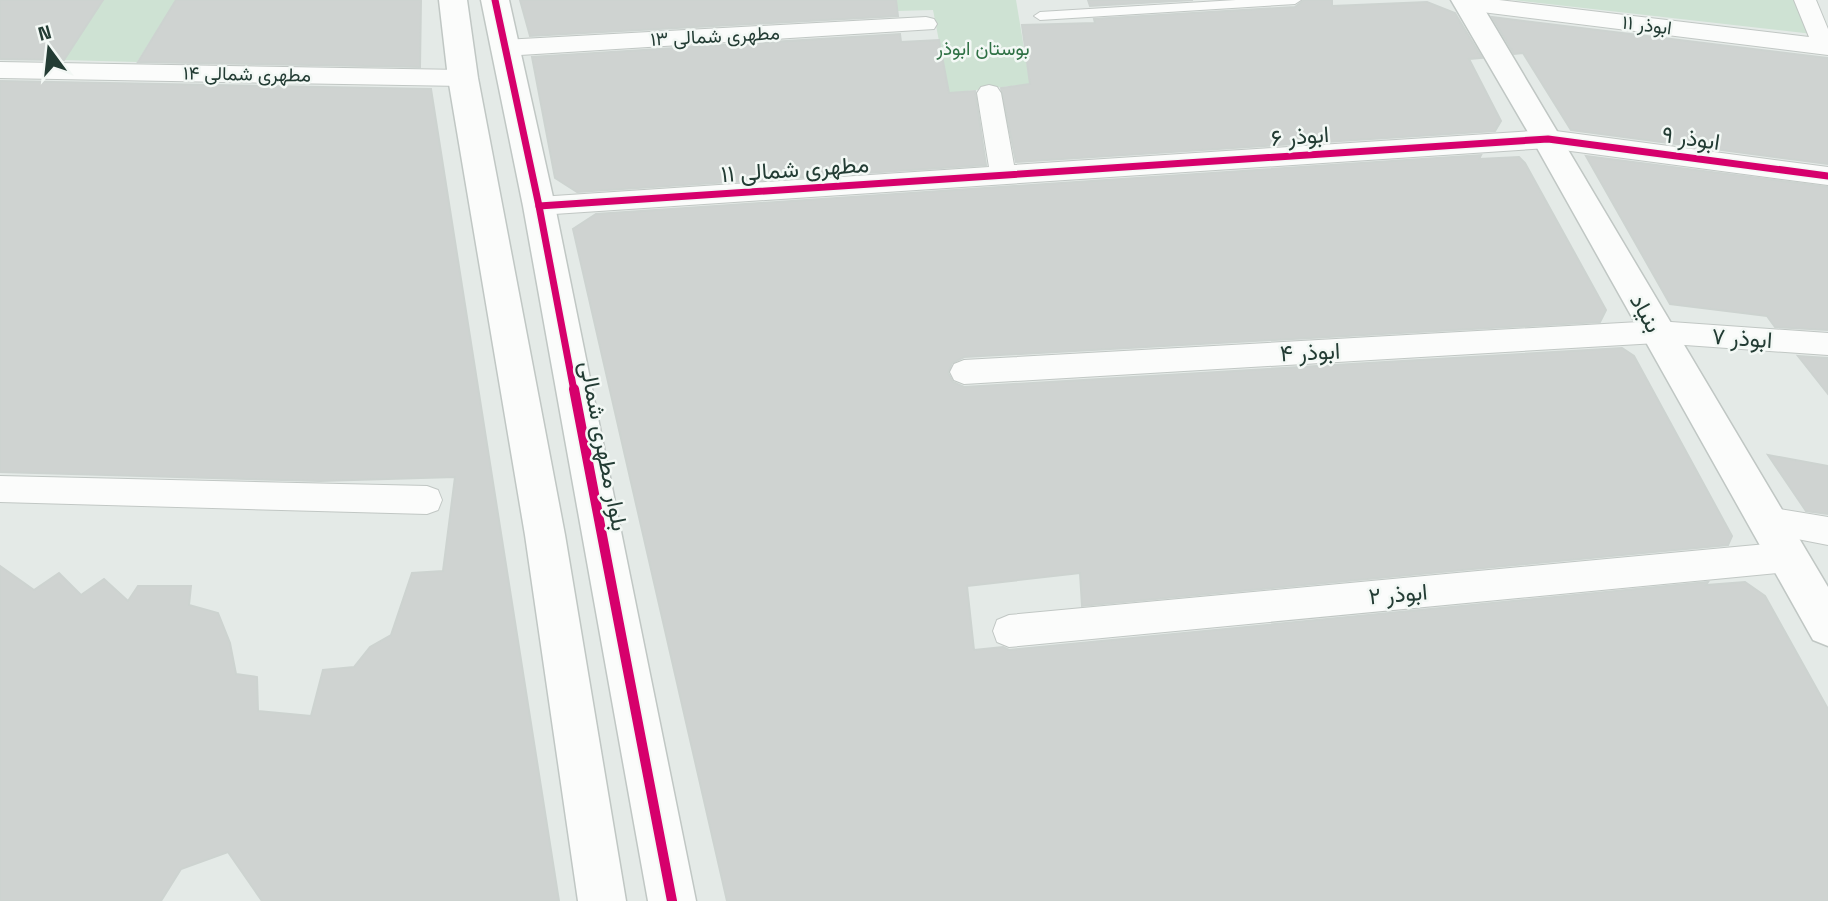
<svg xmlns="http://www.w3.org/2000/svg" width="1828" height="901" font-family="'Space Grotesk',Vazirmatn,sans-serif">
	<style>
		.green { fill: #cee2d3 }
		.building { fill: #cfd3d1; stroke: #cdd3d0; stroke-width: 2 }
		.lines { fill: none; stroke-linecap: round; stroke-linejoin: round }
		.lane-casing { stroke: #c1c7c4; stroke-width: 2 }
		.street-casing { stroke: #c1c7c4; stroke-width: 2 }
		.secondary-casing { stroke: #c0c7c4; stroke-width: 3 }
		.lane { fill: #fbfcfb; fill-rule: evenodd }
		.street { fill: #fbfcfb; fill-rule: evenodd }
		.secondary { fill: #fbfcfb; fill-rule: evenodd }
		.cycleway-far1-casing { stroke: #f3f8f5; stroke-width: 10 }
		.cycleway-casing { stroke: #f3f8f5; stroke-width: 14 }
		.cycleway-far1 { stroke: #d6006c; stroke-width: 7 }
		.cycleway { stroke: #d6006c; stroke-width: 10 }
		.labels { text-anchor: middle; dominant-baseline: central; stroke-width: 5; stroke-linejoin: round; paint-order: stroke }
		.far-street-label { font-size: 19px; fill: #233c34; stroke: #f3f8f5 }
		.far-park-label { font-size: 19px; fill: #2f7145; stroke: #f3f8f5 }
		.street-label { font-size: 23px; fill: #233c34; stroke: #f3f8f5 }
	</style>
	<rect width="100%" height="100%" fill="#e4eae7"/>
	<g class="green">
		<path d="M103,0H176L137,62L64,60Z"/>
		<path d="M896,0H1016L1030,84L949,93L933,10L897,11Z"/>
		<path d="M1513,0H1797L1813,34Z"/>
	</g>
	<g class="building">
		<path d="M0,0H103L64,60L0,59Z"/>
		<path d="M176,0H421L420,67L138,62Z"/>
		<path d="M520,0H896L898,16L530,36Z"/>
		<path d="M1088,0H1193L1090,6Z"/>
		<path d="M1304,0H1332V6L1427,2L1455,13L1482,58L1469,59L1501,121L1495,131L1016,162L1001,88L1030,84L1022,25L1095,23L1094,19L1295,7Z"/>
		<path d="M1492,17L1828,58V164L1571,130L1523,53L1514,54Z"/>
		<path d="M900,34L901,42L939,40L949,93L975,91L986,165L577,192L555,178L532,57Z"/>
		<path d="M0,81L431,89L559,901H262L228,852L181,869L161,901H0V566L34,590L59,573L81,595L104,579L128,601L138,586H191L189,605L218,613L230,643L236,674L257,677L258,711L311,716L323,670L354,667L370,647L391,635L412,573L443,571L455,477L320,481L0,472Z"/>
		<path d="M1481,155L1479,159L1519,157L1525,163L1606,310L1600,322L964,357L952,363L948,373L953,382L964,387L1622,348L1634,356L1732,536L1728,545L1082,606L1080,573L967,586L974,650L1003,647L1009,650L1708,582L1706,585L1745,582L1765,596L1828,709V901H727L573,229L596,214Z"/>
		<path d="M1586,156L1828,187V330L1775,327L1767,316L1670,304Z"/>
		<path d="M1798,356L1828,358V394Z"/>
		<path d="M1768,455L1828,466V514L1806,511Z"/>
	</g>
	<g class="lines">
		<defs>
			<path id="lane" d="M1236,0H1301L1295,4L1040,20L1034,16L1040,12Z"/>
			<g id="street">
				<path d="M1457,0H1499L1809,37L1794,0H1816L1828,29V55L1466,10L1458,8L1455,3Z"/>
				<path d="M926,17L934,19L937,24L934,29L504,56L496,53L493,48L496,43L504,40Z"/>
				<path d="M0,62L463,70L471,72L475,78L471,84L463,86L0,78Z"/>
				<path d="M989,85L997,87L1001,93L1014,165L1548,130L1828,167V185L1548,148L539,215L530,213L526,206L530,199L539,197L989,167L977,93L981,87Z"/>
				<path d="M1657,321L1828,333V355L1657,343L964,384L954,380L950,372L954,364L964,360Z"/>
				<path d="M0,476L427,486L438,490L442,500L438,510L427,514L0,502Z"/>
				<path d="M1767,507L1828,517V545L1756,531L1752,521L1756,511Z"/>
				<path d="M1788,542L1799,547L1804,557L1799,567L1788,572L1009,647L997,642L993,631L997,620L1009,615Z"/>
			</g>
			<g id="secondary">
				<path d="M439,0H467L478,78L565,535L626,901H578L525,535L448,78Z"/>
				<path d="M481,0H509L555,206L696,901H648L523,206Z"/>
				<path d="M1451,0H1479L1828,587V646L1813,640L1532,139Z"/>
			</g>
		</defs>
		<use href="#lane" class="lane-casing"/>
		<use href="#street" class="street-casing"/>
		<use href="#secondary" class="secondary-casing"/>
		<use href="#lane" class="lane"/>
		<use href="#street" class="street"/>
		<use href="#secondary" class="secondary"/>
		<defs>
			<g id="cycleway-far1">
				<path d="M495,0L539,206L574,391"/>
				<path d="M539,206L1548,139L1828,176"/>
			</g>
			<path id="cycleway" d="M574,389L672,901"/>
		</defs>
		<use href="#cycleway-far1" class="cycleway-far1-casing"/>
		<use href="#cycleway" class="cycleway-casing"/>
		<use href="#cycleway-far1" class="cycleway-far1"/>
		<use href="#cycleway" class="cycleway"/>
	</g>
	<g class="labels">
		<g class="far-street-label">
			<text transform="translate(1647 25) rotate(7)">ابوذر ۱۱</text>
			<text transform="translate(715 36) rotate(-3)">مطهری شمالی ۱۳</text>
			<text transform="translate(247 74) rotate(1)">مطهری شمالی ۱۴</text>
		</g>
		<g class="far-park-label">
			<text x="983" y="48">بوستان ابوذر</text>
		</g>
		<g class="street-label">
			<text transform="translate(1300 136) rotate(-4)">ابوذر ۶</text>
			<text transform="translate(1691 138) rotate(8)">ابوذر ۹</text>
			<text transform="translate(795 169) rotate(-4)">مطهری شمالی ۱۱</text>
			<text transform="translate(1646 313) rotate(61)">بنیاد</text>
			<text transform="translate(1742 338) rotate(4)">ابوذر ۷</text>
			<text transform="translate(1310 352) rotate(-3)">ابوذر ۴</text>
			<text transform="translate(604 446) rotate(79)">بلوار مطهری شمالی</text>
			<text transform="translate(1398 594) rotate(-5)">ابوذر ۲</text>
		</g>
	</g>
	<g transform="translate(49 49) rotate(345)" stroke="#f3f8f5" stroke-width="5" paint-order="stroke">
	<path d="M0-5L12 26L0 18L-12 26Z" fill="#233c34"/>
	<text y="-10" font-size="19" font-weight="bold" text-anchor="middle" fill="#233c34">N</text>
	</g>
</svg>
